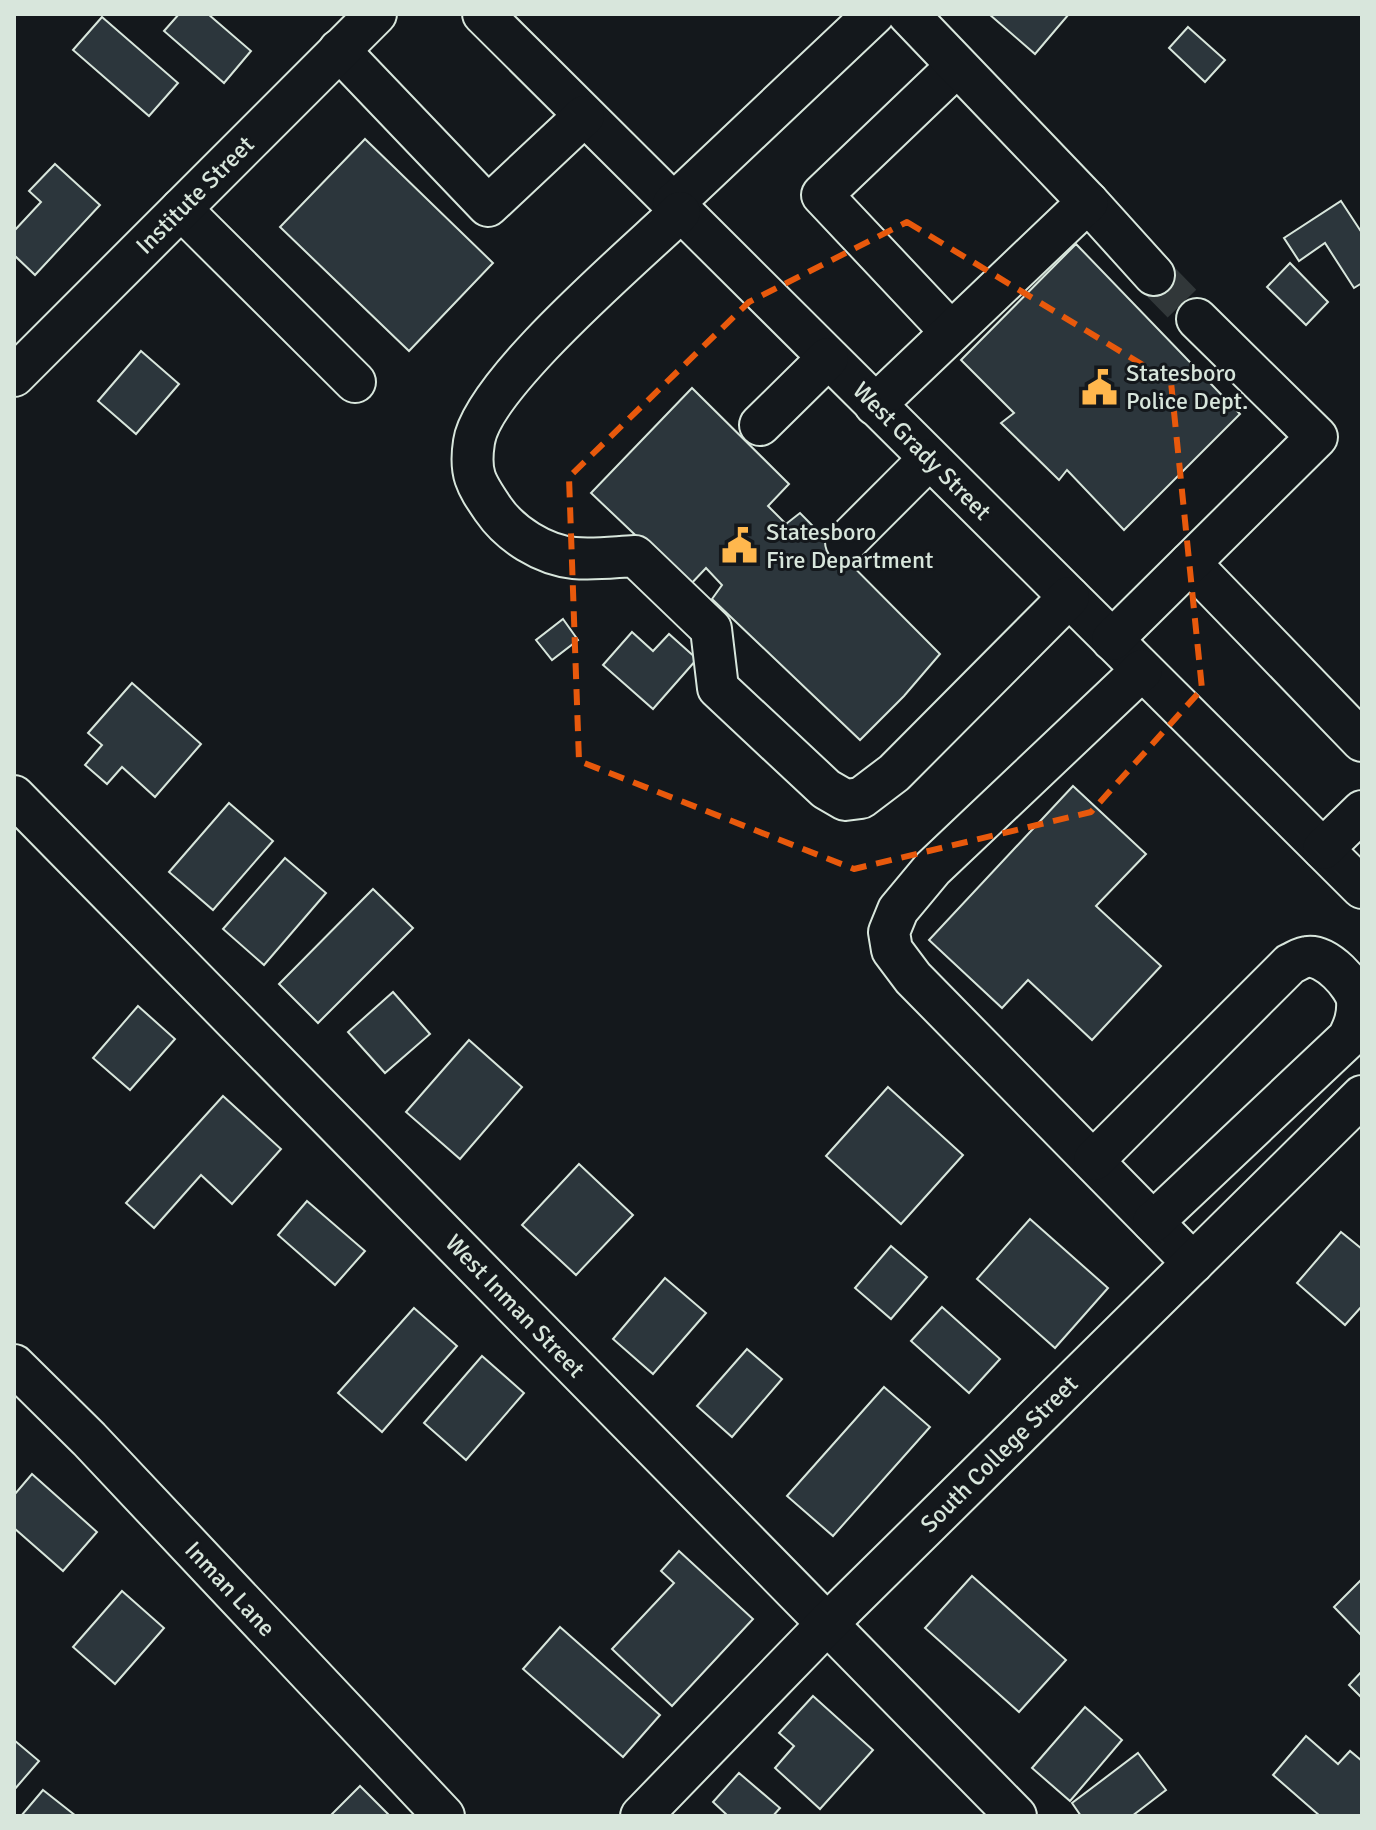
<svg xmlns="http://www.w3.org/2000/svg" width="1376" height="1830" font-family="Signika,sans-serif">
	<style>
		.building { fill: #2c363c; stroke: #d8e6dc; stroke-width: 2 }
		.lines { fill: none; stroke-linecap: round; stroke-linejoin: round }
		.minor-tunnel { stroke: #313739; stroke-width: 40; stroke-dasharray: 40 20; stroke-linecap: butt }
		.minor-casing { stroke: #d8e6dc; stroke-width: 44 }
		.minor { stroke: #14181c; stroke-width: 40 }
		.marked { fill: none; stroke: #e8590c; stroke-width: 6; stroke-dasharray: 16 10; stroke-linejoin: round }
		.labels { text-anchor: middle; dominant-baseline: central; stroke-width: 6; stroke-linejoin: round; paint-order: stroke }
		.street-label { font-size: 24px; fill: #d8e6dc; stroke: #14181c }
		.poi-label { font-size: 24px; fill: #d8e6dc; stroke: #14181c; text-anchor: start }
	</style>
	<rect width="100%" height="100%" fill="#14181c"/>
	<g class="building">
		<path d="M179,14H208L251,51L224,83L164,31Z"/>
		<path d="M989,14H1069L1035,54Z"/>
		<path d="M102,17L178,83L149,116L73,50Z"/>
		<path d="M1188,27L1225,60L1205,82L1169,48Z"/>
		<path d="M365,139L493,263L409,351L280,227Z"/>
		<path d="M55,164L100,205L35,275L14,255V231L41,202L29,191Z"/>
		<path d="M1341,201L1362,233V283L1354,288L1325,243L1299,261L1284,238Z"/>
		<path d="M1076,244L1240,414L1124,530L1067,470L1059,480L1001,423L1014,413L961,360Z"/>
		<path d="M1290,263L1328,302L1306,325L1267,287Z"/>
		<path d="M141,351L179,384L136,434L98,401Z"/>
		<path d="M692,388L789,484L768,506L786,524L800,513L940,654L904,696L860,740L712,599L722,585L706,568L689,586L591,493Z"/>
		<path d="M563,619L578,640L552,660L536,640Z"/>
		<path d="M632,632L653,651L669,634L697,659L653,709L603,665Z"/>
		<path d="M132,683L201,744L155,797L122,767L107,784L85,765L102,745L88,733Z"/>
		<path d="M1073,786L1146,854L1096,906L1161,966L1092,1040L1028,980L1002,1008L929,940Z"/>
		<path d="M229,803L273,841L213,910L169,872Z"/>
		<path d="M285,858L326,893L264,965L223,929Z"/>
		<path d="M373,889L413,928L318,1023L279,984Z"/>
		<path d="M393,992L430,1034L385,1073L348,1032Z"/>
		<path d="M138,1006L175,1039L130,1090L93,1058Z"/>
		<path d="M469,1040L522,1087L460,1159L406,1112Z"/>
		<path d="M888,1087L963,1155L901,1224L826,1156Z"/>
		<path d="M223,1096L281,1149L232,1204L201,1175L154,1228L126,1203Z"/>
		<path d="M579,1164L633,1215L576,1275L522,1225Z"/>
		<path d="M307,1201L365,1251L335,1285L278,1235Z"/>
		<path d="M1030,1219L1108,1288L1055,1348L977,1279Z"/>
		<path d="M1341,1232L1362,1249V1306L1345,1325L1297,1283Z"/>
		<path d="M891,1246L927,1277L891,1319L855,1288Z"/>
		<path d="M665,1278L706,1313L653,1374L613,1339Z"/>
		<path d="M942,1307L1000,1359L969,1393L911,1341Z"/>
		<path d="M414,1308L457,1346L382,1432L338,1393Z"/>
		<path d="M747,1349L782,1379L732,1437L697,1406Z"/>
		<path d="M482,1356L524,1393L466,1460L424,1423Z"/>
		<path d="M884,1387L930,1427L833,1536L787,1496Z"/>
		<path d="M32,1474L97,1532L63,1571L14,1528V1495Z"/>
		<path d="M679,1551L753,1619L672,1706L612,1649L674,1583L661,1571Z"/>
		<path d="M972,1576L1066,1660L1019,1712L925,1628Z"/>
		<path d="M1362,1579V1636L1334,1607Z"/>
		<path d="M122,1591L164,1628L115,1684L73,1647Z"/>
		<path d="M560,1627L660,1715L623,1757L523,1669Z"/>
		<path d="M1362,1671V1698L1349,1685Z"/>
		<path d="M813,1696L873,1750L820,1809L775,1768L794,1746L779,1733Z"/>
		<path d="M1085,1707L1122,1740L1070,1801L1032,1768Z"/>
		<path d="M1306,1736L1338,1764L1350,1751L1362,1761V1816H1320L1273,1775Z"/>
		<path d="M14,1740L39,1761L14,1790Z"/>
		<path d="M1138,1753L1166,1790L1132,1816H1081L1072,1803Z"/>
		<path d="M739,1773L780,1808L773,1816H728L713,1802Z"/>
		<path d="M360,1786L390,1816H330Z"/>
		<path d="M43,1790L76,1816H21Z"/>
	</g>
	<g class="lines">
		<path class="minor-tunnel" d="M1154,275L1197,319"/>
		<defs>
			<g id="minor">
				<path d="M483,14L1362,888"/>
				<path d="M339,50L488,206L584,116"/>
				<path d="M1088,202L1154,275"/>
				<path d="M673,204L874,14"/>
				<path d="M181,209L355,382"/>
				<path d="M680,212C634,256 482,385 474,442C469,474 476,484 493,509C510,534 543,555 574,558C594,560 615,557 635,556L711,629L718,688L826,789L845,800L861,798L894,773L1069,597"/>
				<path d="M951,332L822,195L957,66"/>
				<path d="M14,376L376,14"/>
				<path d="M875,405L1088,202L908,14"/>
				<path d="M760,425L828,358"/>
				<path d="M846,542L929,459"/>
				<path d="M1190,563L1362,741"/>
				<path d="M1112,640L1317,437L1197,319"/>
				<path d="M1142,670L933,868L898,910L889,932L892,950L913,978L1193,1263"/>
				<path d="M14,796L1016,1816"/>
				<path d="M1323,849L1362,811"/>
				<path d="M1094,1160L1290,964C1295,962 1302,957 1307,957C1326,954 1355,985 1357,1001C1358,1016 1354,1026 1348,1038L1153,1222"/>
				<path d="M14,1365L89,1439L444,1816"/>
				<path d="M641,1816L827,1624L1362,1096"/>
			</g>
		</defs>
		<use href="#minor" class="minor-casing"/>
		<use href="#minor" class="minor"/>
	</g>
	<path class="marked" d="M907,222L1171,382L1202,689L1091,812L854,869L579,761L569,477L749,302Z"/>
	<defs>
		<symbol id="civic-bare" viewBox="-9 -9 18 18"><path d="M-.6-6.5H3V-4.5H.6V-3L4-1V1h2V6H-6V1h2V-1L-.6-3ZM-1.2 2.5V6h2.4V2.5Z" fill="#ffb74d" stroke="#14181c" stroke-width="2.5" paint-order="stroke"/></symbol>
	</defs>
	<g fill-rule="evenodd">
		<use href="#civic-bare" x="1074" y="362" width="51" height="51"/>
		<use href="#civic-bare" x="714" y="520" width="51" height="51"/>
	</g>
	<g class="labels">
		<g class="street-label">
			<text transform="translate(195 195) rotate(-45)">Institute Street</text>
			<text transform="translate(922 451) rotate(45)">West Grady Street</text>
			<text transform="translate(515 1306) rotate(46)">West Inman Street</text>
			<text transform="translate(999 1454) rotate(-45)">South College Street</text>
			<text transform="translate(230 1589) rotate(47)">Inman Lane</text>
		</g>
		<g class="poi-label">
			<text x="1126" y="373">Statesboro<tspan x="1126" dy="28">Police Dept.</tspan></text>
			<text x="766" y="532">Statesboro<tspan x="766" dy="28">Fire Department</tspan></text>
		</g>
	</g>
	<rect width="1376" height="1830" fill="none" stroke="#d8e6dc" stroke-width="32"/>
</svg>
